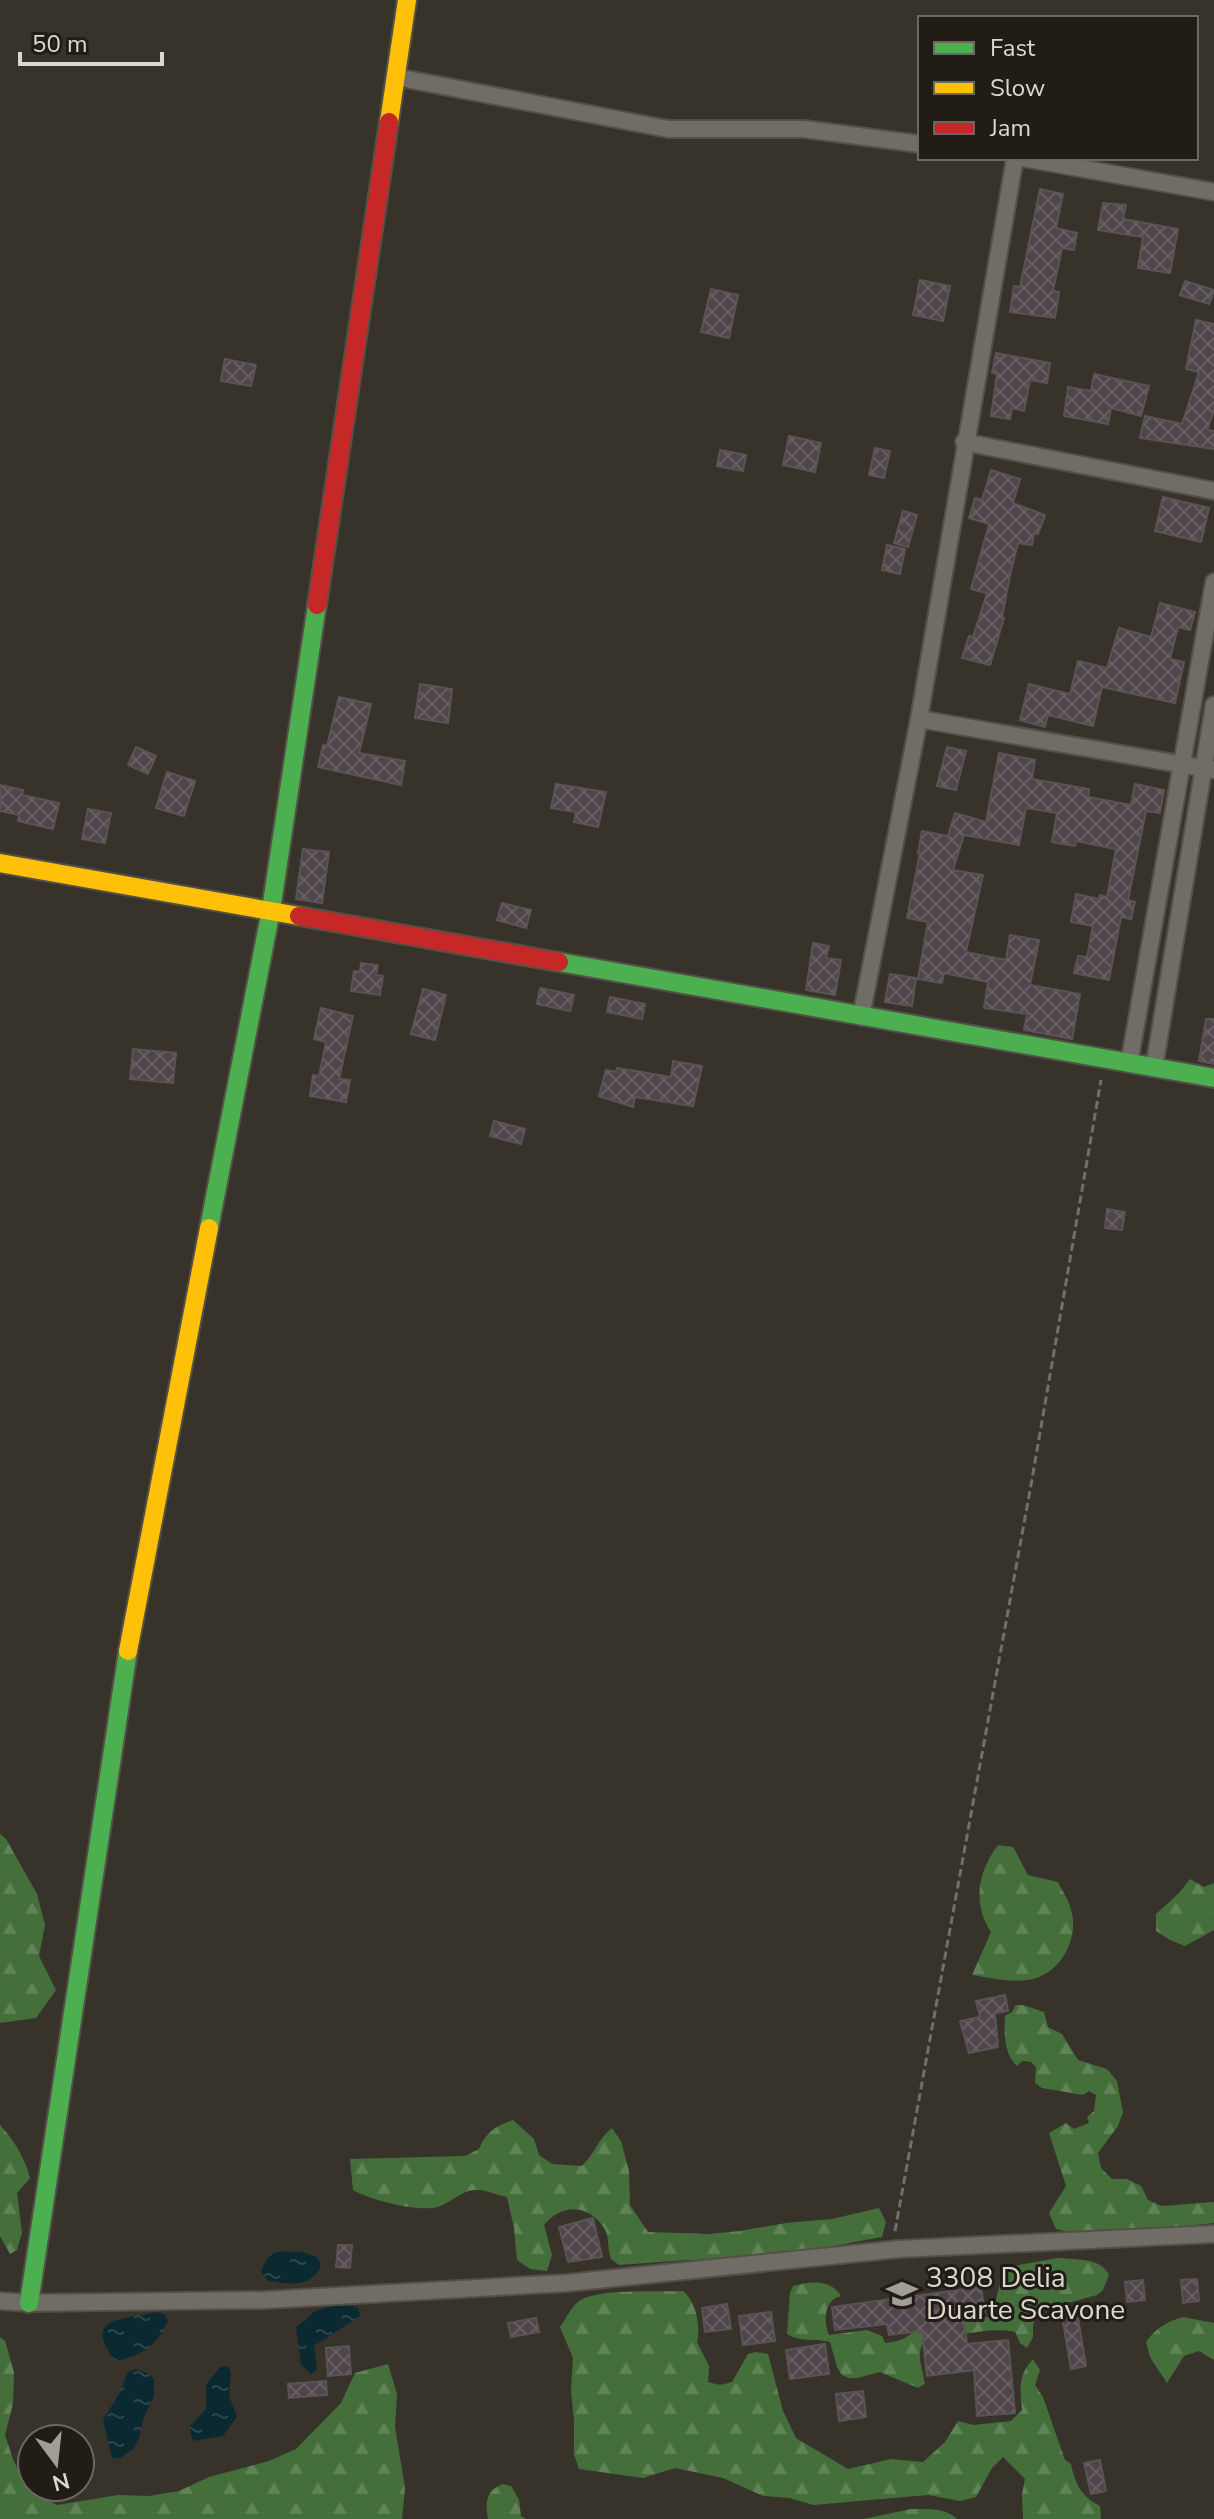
<svg xmlns="http://www.w3.org/2000/svg" width="1214" height="2519" font-family="'Nunito Sans',sans-serif">
	<style>
		.forest { fill: url(#forest-firs) }
		.water { fill: url(#water-ripples) }
		.building { fill: url(#building-cross-hatch); stroke: #595554; stroke-width: 2 }
		.lines { fill: none; stroke-linecap: round; stroke-linejoin: round }
		.street-casing { stroke: #545048; stroke-width: 20 }
		.fast-casing { stroke: #545048; stroke-width: 22 }
		.slow-casing { stroke: #545048; stroke-width: 22 }
		.jam-casing { stroke: #545048; stroke-width: 22 }
		.path { stroke: #726f69; stroke-width: 3; stroke-dasharray: 8 4; stroke-linecap: butt }
		.street { stroke: #706c66; stroke-width: 16 }
		.fast { stroke: #4caf50; stroke-width: 18 }
		.slow { stroke: #ffc107; stroke-width: 18 }
		.jam { stroke: #c62828; stroke-width: 18 }
		.labels { text-anchor: middle; dominant-baseline: central; stroke-width: 6; stroke-linejoin: round; paint-order: stroke }
		.poi-label { font-size: 28px; fill: #ddd8ce; stroke: #211d16; text-anchor: start }
	</style>
	<defs>
		<pattern id="forest-firs" width="22" height="20" patternUnits="userSpaceOnUse" patternTransform="scale(2)"><rect width="22" height="20" fill="#446f3b"/><path d="M5 1l3.5 6h-7zM16 11l3.5 6h-7z" fill="#5f8356"/></pattern>
		<pattern id="water-ripples" width="26" height="14" patternUnits="userSpaceOnUse" patternTransform="scale(2)"><rect width="26" height="14" fill="#0a2930"/><path d="M2 4q2-2 4 0t4 0M15 11q2-2 4 0t4 0" fill="none" stroke="#2d474d"/></pattern>
		<pattern id="building-cross-hatch" width="8" height="8" patternUnits="userSpaceOnUse" patternTransform="scale(2)"><rect width="8" height="8" fill="#4f454b"/><path d="M0 0l8 8M0 8l8-8" fill="none" stroke="#685f64"/></pattern>
	</defs>
	<rect width="100%" height="100%" fill="#37332b"/>
	<g class="forest">
		<path d="M0,1834L6,1839L37,1894L45,1925L39,1956L56,1990L36,2018L0,2023Z"/>
		<path d="M998,1845L1013,1847L1028,1875L1058,1882C1062,1891 1069,1900 1071,1910C1079,1935 1064,1967 1039,1977C1019,1985 992,1978 972,1975L991,1932C972,1904 978,1871 998,1845Z"/>
		<path d="M1190,1879L1204,1887L1214,1883V1930L1185,1946L1170,1940L1156,1931V1914L1179,1893Z"/>
		<path d="M1016,2005H1023L1044,2012L1048,2027L1062,2034L1078,2060L1107,2069L1117,2081L1123,2112L1118,2126L1098,2153L1101,2168L1112,2179H1127L1141,2186L1148,2200L1162,2206L1214,2202V2223L1138,2231L1105,2229L1073,2233L1056,2229L1049,2213L1066,2186L1049,2133L1066,2123L1074,2129L1089,2123L1087,2117L1094,2111L1096,2095L1089,2091L1083,2095L1042,2088L1035,2083L1036,2067L1031,2062L1022,2061L1017,2066C1004,2054 1004,2033 1005,2016L1012,2012Z"/>
		<path d="M513,2120L534,2139L539,2155L552,2164L582,2166C595,2153 598,2139 612,2128L621,2141L629,2171L630,2205L648,2232L708,2234L740,2231L786,2223L832,2219L879,2208L886,2222L882,2237L800,2252L704,2261L687,2260L619,2265L611,2259C607,2249 610,2237 604,2228C588,2203 561,2204 544,2225L552,2255L547,2271L530,2269L517,2260L514,2228L507,2197C497,2195 486,2190 477,2190C460,2189 449,2207 431,2208C410,2210 371,2200 353,2190L350,2159L465,2156L479,2149C486,2132 496,2126 513,2120Z"/>
		<path d="M0,2125C14,2140 25,2158 30,2178L17,2193L22,2233L17,2250L10,2254L0,2236Z"/>
		<path d="M1058,2258C1075,2260 1101,2257 1109,2275L1103,2290L1097,2295L1042,2310C1032,2318 1033,2326 1033,2337L1027,2348L1020,2343L1015,2332C997,2326 944,2337 924,2342C915,2354 923,2370 925,2384L918,2388L880,2372L857,2378H849L842,2375L837,2367L830,2342C815,2338 802,2343 787,2334L790,2293L793,2286C810,2281 831,2279 841,2296C824,2300 823,2321 829,2335L867,2330L882,2336L885,2343C896,2342 906,2339 913,2332L988,2317L993,2311L1001,2280L1013,2266Z"/>
		<path d="M683,2291C696,2302 701,2326 697,2342L709,2366L708,2382L720,2385L732,2382L748,2354L756,2352L768,2354L783,2411L796,2438L848,2469L891,2459L923,2462L945,2442L958,2421L973,2425L1011,2421L1022,2410C1020,2389 1018,2375 1033,2359L1040,2370L1035,2385L1043,2397L1065,2460L1071,2464C1075,2484 1082,2497 1100,2506L1101,2519H1023L1022,2494L1025,2479L1003,2457L992,2468L976,2497L960,2501L928,2495L813,2505L790,2498L763,2496L723,2478L675,2468L643,2478L579,2469L574,2454V2421L571,2390L573,2358L560,2327C566,2319 571,2307 579,2301C598,2288 659,2292 683,2291Z"/>
		<path d="M1183,2317L1214,2323V2360L1199,2351L1184,2356L1167,2383L1150,2357L1146,2342C1156,2328 1166,2322 1183,2317Z"/>
		<path d="M0,2337L5,2341L14,2372L13,2404L5,2435L14,2462L30,2490L57,2505L118,2495L149,2496L179,2491L209,2477L269,2461L296,2449L341,2403L355,2373L388,2364L397,2394L395,2427L405,2488L402,2519H0Z"/>
		<path d="M503,2484L511,2486L519,2500L521,2516L526,2519H488C485,2502 486,2490 503,2484Z"/>
		<path d="M911,2509C927,2509 945,2507 957,2519H863Z"/>
	</g>
	<g class="water">
		<path d="M303,2252L317,2257C322,2265 322,2269 315,2275C302,2288 285,2283 268,2281L261,2272C270,2247 278,2252 303,2252Z"/>
		<path d="M335,2304L351,2305L358,2308L360,2316L314,2346L317,2369L311,2374L301,2365L296,2327L314,2312Z"/>
		<path d="M157,2312L164,2314L168,2320C159,2345 140,2357 115,2361C81,2315 125,2320 157,2312Z"/>
		<path d="M228,2366L231,2373L229,2396L237,2417L223,2436L193,2441L189,2427L206,2409V2385L220,2367Z"/>
		<path d="M135,2369L150,2374L154,2380V2396L144,2417L138,2441L134,2448L121,2458H112L103,2420L119,2394L128,2372Z"/>
	</g>
	<g class="building">
		<path d="M1040,189L1063,194L1056,228L1077,233L1074,250L1062,248L1053,291L1059,292L1055,318L1010,312L1014,286L1020,287Z"/>
		<path d="M1103,203L1126,205L1123,219L1178,229L1170,273L1138,268L1143,237L1098,230Z"/>
		<path d="M920,280L950,286L943,321L913,315Z"/>
		<path d="M1185,281L1214,290L1209,304L1180,295Z"/>
		<path d="M711,289L738,295L729,338L701,332Z"/>
		<path d="M1196,320L1214,324V410L1207,430L1214,431V449L1140,438L1145,416L1182,424L1199,372L1186,369Z"/>
		<path d="M996,353L1050,363L1047,383L1030,380L1024,411L1012,408L1010,419L991,416L997,374L992,373Z"/>
		<path d="M225,359L256,365L251,386L221,381Z"/>
		<path d="M1094,374L1149,386L1141,416L1111,408L1108,424L1064,416L1068,387L1091,391Z"/>
		<path d="M789,436L821,443L815,472L783,465Z"/>
		<path d="M875,448L890,451L884,478L869,475Z"/>
		<path d="M720,450L746,455L743,471L717,466Z"/>
		<path d="M991,470L1020,479L1013,503L1045,515L1038,534L1034,533L1032,545L1018,543L1010,575L1002,618H1004L990,665L962,658L969,636L973,637L987,593L971,589L989,524L969,518L975,498L982,500Z"/>
		<path d="M1163,497L1209,508L1201,542L1155,531Z"/>
		<path d="M903,511L917,515L908,547L894,543Z"/>
		<path d="M887,545L905,549L900,574L882,570Z"/>
		<path d="M1160,603L1195,612L1190,630L1178,627L1170,659L1184,662L1175,703L1102,687L1093,726L1048,715L1045,727L1020,720L1029,684L1070,694L1078,661L1107,668L1119,628L1151,637Z"/>
		<path d="M420,684L452,689L448,723L415,718Z"/>
		<path d="M339,697L371,704L359,753L405,761L401,785L318,767L323,745L327,746Z"/>
		<path d="M136,747L156,756L148,774L128,765Z"/>
		<path d="M947,747L966,751L956,790L937,786Z"/>
		<path d="M999,753L1035,760L1032,779L1089,789L1088,797L1131,805L1135,784L1164,790L1160,813L1146,811L1128,900L1135,902L1131,919L1121,917L1109,980L1074,973L1078,956L1087,957L1093,926L1071,922L1076,894L1099,899L1100,895L1107,897L1116,849L1076,841L1075,846L1052,842L1057,813L1026,808L1019,845L964,835L953,870L983,875L966,952L1006,960L1010,935L1039,940L1030,985L1080,994L1072,1039L1024,1030L1027,1014L984,1008L988,982L944,973L942,983L918,979L928,922L907,918L920,853H918L922,831L948,836L955,813L986,822Z"/>
		<path d="M167,772L195,781L184,816L156,808Z"/>
		<path d="M556,784L606,792L598,827L574,822L576,812L551,808Z"/>
		<path d="M0,785L23,790L22,795L59,803L53,829L18,821L19,815L0,811Z"/>
		<path d="M88,809L111,813L105,843L82,839Z"/>
		<path d="M303,849L329,852L322,903L296,899Z"/>
		<path d="M502,903L531,910L526,928L497,920Z"/>
		<path d="M813,943L829,946L826,958L841,960L835,995L806,990Z"/>
		<path d="M361,963L378,965L376,975L383,976L380,995L351,991L354,971L360,972Z"/>
		<path d="M890,974L916,978L912,1006L885,1002Z"/>
		<path d="M540,988L574,995L570,1011L537,1004Z"/>
		<path d="M423,989L446,995L435,1040L411,1034Z"/>
		<path d="M610,997L645,1004L642,1019L607,1012Z"/>
		<path d="M321,1008L353,1016L339,1079L350,1080L346,1102L310,1096L313,1075L319,1076L326,1042L314,1039Z"/>
		<path d="M1206,1019H1214V1064L1199,1061Z"/>
		<path d="M133,1049L176,1053L173,1083L130,1079Z"/>
		<path d="M673,1061L702,1066L693,1106L635,1097L633,1107L599,1096L606,1070L616,1072L617,1068L671,1077Z"/>
		<path d="M494,1121L525,1129L521,1144L490,1136Z"/>
		<path d="M1107,1209L1125,1212L1122,1230L1105,1228Z"/>
		<path d="M1005,1995L1008,2011L995,2013L998,2047L969,2053L960,2021L980,2017L976,2001Z"/>
		<path d="M593,2218L602,2257L568,2262L559,2227Z"/>
		<path d="M338,2245H352L350,2268L336,2267Z"/>
		<path d="M1197,2279L1199,2301L1183,2303L1181,2280Z"/>
		<path d="M1143,2280L1145,2300L1127,2302L1125,2282Z"/>
		<path d="M981,2287L985,2312L963,2315L967,2344L1008,2340L1015,2413L977,2416L974,2370L927,2376L922,2331L889,2335L887,2324L835,2330L832,2307Z"/>
		<path d="M727,2304L731,2329L705,2332L702,2308Z"/>
		<path d="M771,2312L775,2341L743,2345L739,2316Z"/>
		<path d="M1077,2312L1086,2366L1071,2369L1062,2316Z"/>
		<path d="M536,2318L539,2332L511,2337L508,2323Z"/>
		<path d="M825,2344L829,2374L790,2379L786,2350Z"/>
		<path d="M349,2346L351,2374L328,2376L326,2348Z"/>
		<path d="M326,2381L327,2395L289,2398L288,2384Z"/>
		<path d="M863,2391L866,2417L839,2421L836,2394Z"/>
		<path d="M1100,2460L1106,2491L1091,2494L1084,2463Z"/>
	</g>
	<g class="lines">
		<defs>
			<g id="street">
				<path d="M396,77L668,129H804L920,144"/>
				<path d="M1023,158L1214,192"/>
				<path d="M964,442L1214,491"/>
				<path d="M919,719L1214,770"/>
				<path d="M861,1017L919,719L1015,158"/>
				<path d="M1129,1064L1214,582"/>
				<path d="M1154,1068L1214,705"/>
				<path d="M0,2301L29,2303L265,2300L567,2283L899,2249L1214,2234"/>
			</g>
			<g id="fast">
				<path d="M559,962L1214,1078"/>
				<path d="M209,1228L271,910L317,605"/>
				<path d="M29,2303L128,1651"/>
			</g>
			<g id="slow">
				<path d="M389,122L407,0"/>
				<path d="M0,863L299,916"/>
				<path d="M128,1651L209,1228"/>
			</g>
			<g id="jam">
				<path d="M317,605L389,122"/>
				<path d="M299,916L559,962"/>
			</g>
		</defs>
		<use href="#street" class="street-casing"/>
		<use href="#fast" class="fast-casing"/>
		<use href="#slow" class="slow-casing"/>
		<use href="#jam" class="jam-casing"/>
		<path class="path" d="M895,2231L1031,1485L1101,1080"/>
		<use href="#street" class="street"/>
		<use href="#fast" class="fast"/>
		<use href="#slow" class="slow"/>
		<use href="#jam" class="jam"/>
	</g>
	<defs>
		<symbol id="school-bare" viewBox="-9 -9 18 18"><path d="M0-5L7-2L0 1L-7-2ZM-4 1L0 2.5L4 1V4Q0 6-4 4Z" fill="#a39e95" stroke="#211d16" stroke-width="2.5" paint-order="stroke"/></symbol>
	</defs>
	<g fill-rule="evenodd">
		<use href="#school-bare" x="880" y="2272" width="44" height="44"/>
	</g>
	<g class="labels">
		<g class="poi-label">
			<text x="926" y="2278">3308 Delia<tspan x="926" dy="32">Duarte Scavone</tspan></text>
		</g>
	</g>
	<rect x="918" y="16" width="280" height="144" fill="#211d16" stroke="#6c6860" stroke-width="2"/>
	<rect x="934" y="42" width="40" height="12" fill="#4caf50" stroke="#6c6860" stroke-width="2"/>
	<text x="990" y="56" font-size="24" fill="#ddd8ce">Fast</text>
	<rect x="934" y="82" width="40" height="12" fill="#ffc107" stroke="#6c6860" stroke-width="2"/>
	<text x="990" y="96" font-size="24" fill="#ddd8ce">Slow</text>
	<rect x="934" y="122" width="40" height="12" fill="#c62828" stroke="#6c6860" stroke-width="2"/>
	<text x="990" y="136" font-size="24" fill="#ddd8ce">Jam</text>
	<g transform="translate(56 2463) rotate(165)"><circle r="38" fill="#211d16" stroke="#6c6860" stroke-width="2"/>
	<path d="M0-6L14 30L0 20L-14 30Z" fill="#a39e95"/>
	<text y="-12" font-size="22" font-weight="bold" text-anchor="middle" fill="#ddd8ce">N</text>
	</g>
	<path d="M20 52v12h142v-12" fill="none" stroke="#ddd8ce" stroke-width="4"/>
	<text x="32" y="52" font-size="24" fill="#ddd8ce" stroke="#211d16" stroke-width="6" paint-order="stroke">50 m</text>
</svg>
